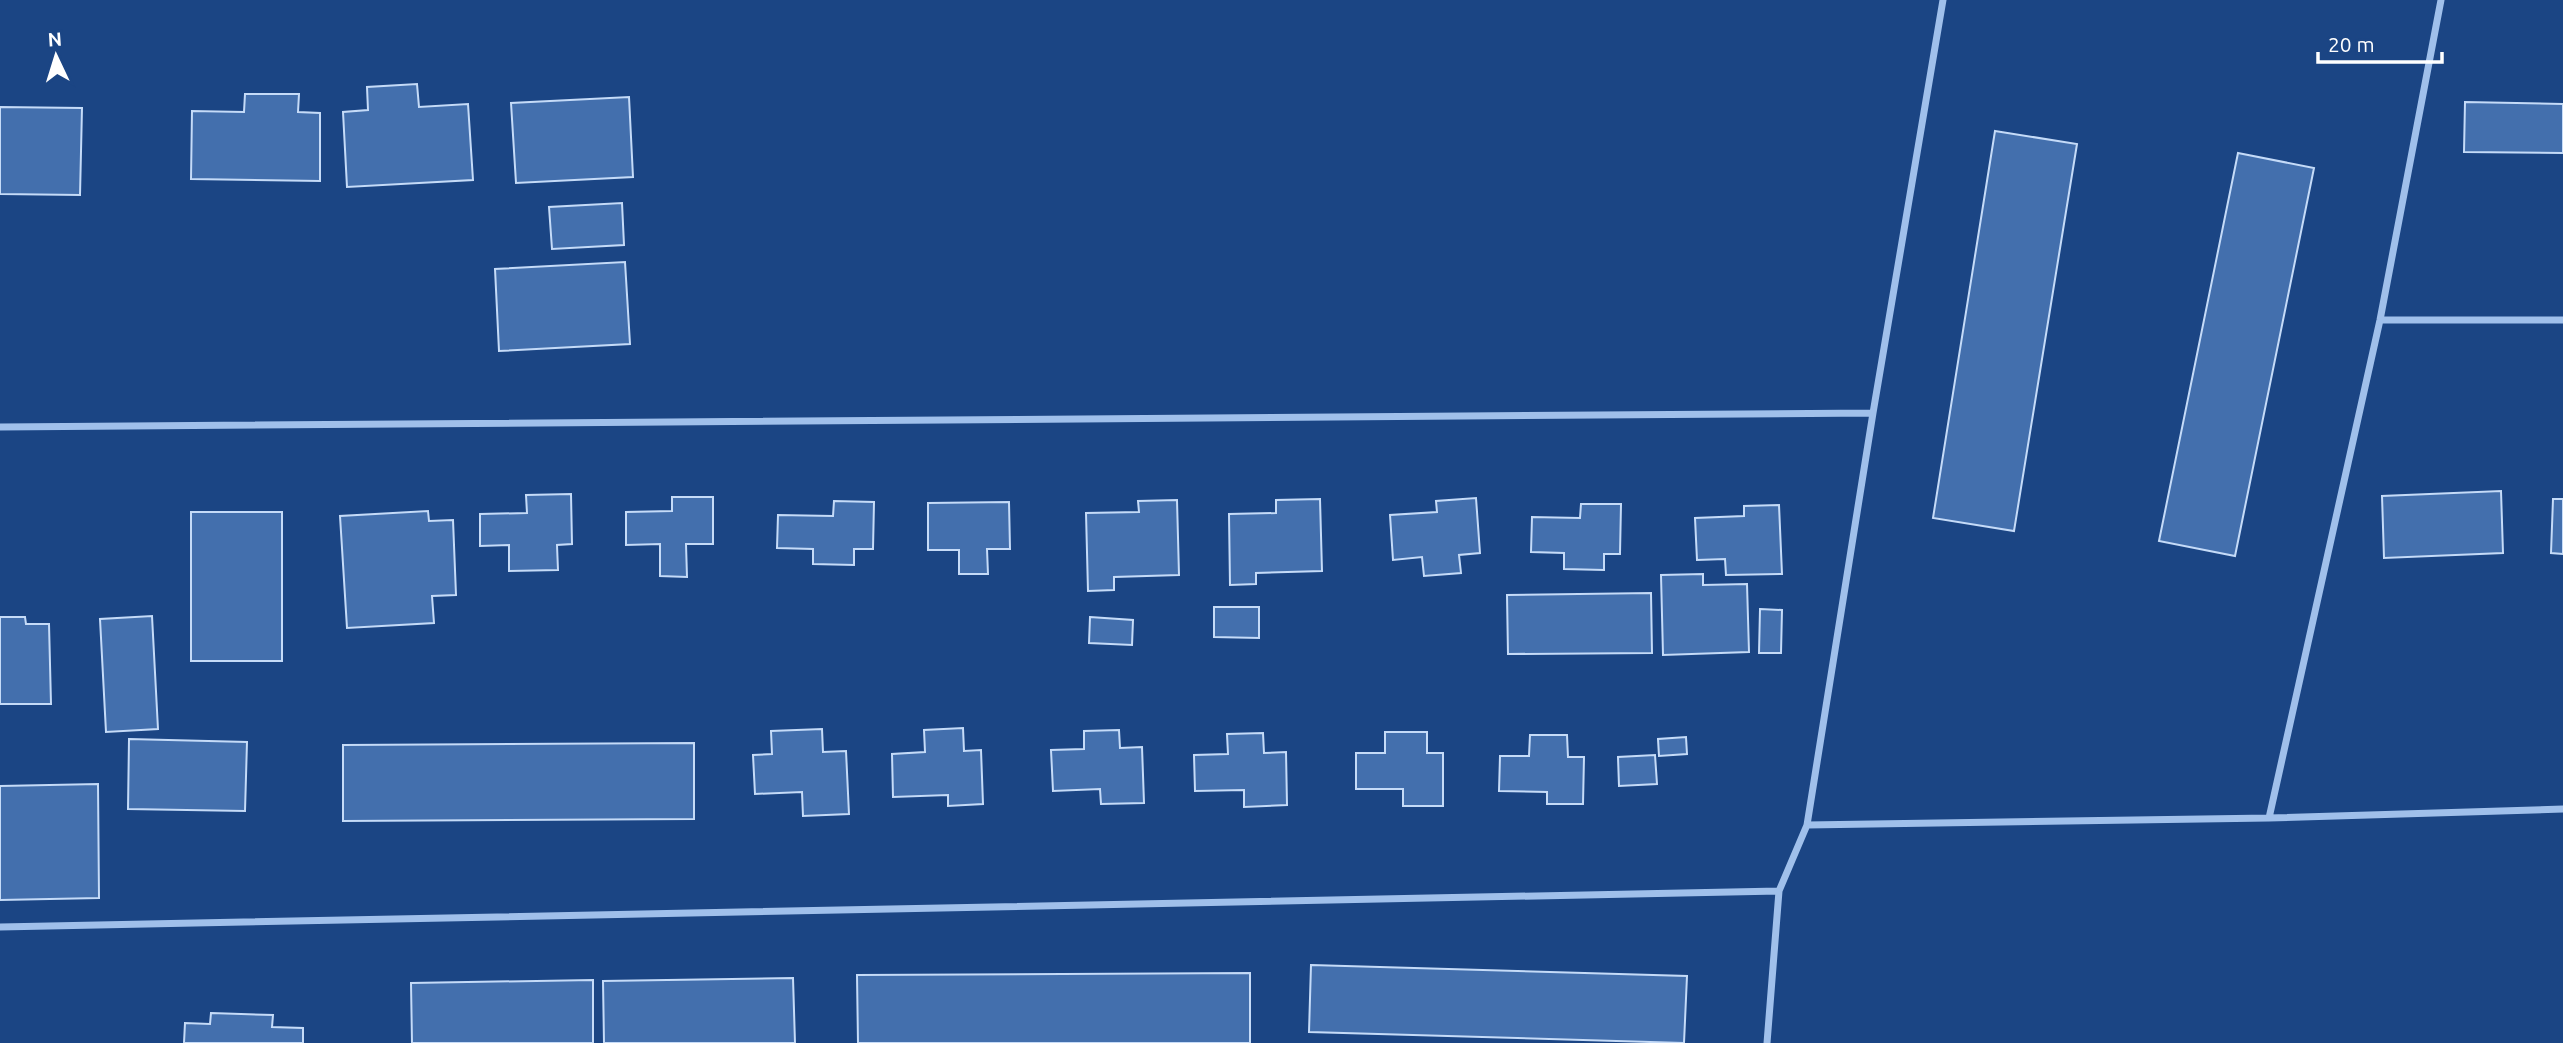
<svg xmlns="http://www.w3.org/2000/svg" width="2563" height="1043" font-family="Ubuntu,sans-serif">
	<rect width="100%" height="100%" fill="#1b4584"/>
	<!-- building -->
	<path fill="#436fad" stroke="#c5dbf8" stroke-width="2" d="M417,84L419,107L468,104L473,180L347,187L343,112L368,110L367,87Z
		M245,94H299L298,112L320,113V181L191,179L192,111L244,112Z
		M629,97L633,177L516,183L511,103Z
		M2465,102L2563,104V153L2464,152Z
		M0,107L82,108L80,195L0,194Z
		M1995,131L2077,144L2014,531L1933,518Z
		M2238,153L2314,168L2235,556L2159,541Z
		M622,203L624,245L552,249L549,207Z
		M625,262L630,344L499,351L495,269Z
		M2501,491L2503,553L2384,558L2382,496Z
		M571,494L572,544L557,545L558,570L509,571V545L480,546V514L527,513L526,495Z
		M672,497H713V544H686L687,577L660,576V544L626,545V512L672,511Z
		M1476,498L1480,553L1459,555L1461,573L1424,576L1422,557L1393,560L1390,515L1437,512L1436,501Z
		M1320,499L1322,571L1256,573V584L1230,585L1229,514L1276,513V500Z
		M2553,499H2563V554L2551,553Z
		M1177,500L1179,575L1114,577V590L1088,591L1086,513L1139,512L1138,501Z
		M834,501L874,502L873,549H854V565L813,564V549L777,548L778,515L833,516Z
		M1009,502L1010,549H987L988,574H959V550H928V503Z
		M1581,504H1621L1620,554H1604V570L1564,569V553L1531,552L1532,517L1580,518Z
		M1779,505L1782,574L1726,575L1725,559L1697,560L1695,518L1744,516V506Z
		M428,511L429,521L453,520L456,595L432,596L434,623L347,628L340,516Z
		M191,512H282V661H191Z
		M1703,574V585L1747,584L1749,652L1663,655L1661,575Z
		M1651,593L1652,653L1508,654L1507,595Z
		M1214,607H1259V638L1214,637Z
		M1760,609L1782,610L1781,653H1759Z
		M152,616L158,729L106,732L100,619Z
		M0,617H25L26,624H49L51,704H0Z
		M1090,617L1133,620L1132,645L1089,643Z
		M963,728L964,751L981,750L983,804L948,806V795L893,797L892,754L925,752L924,730Z
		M822,729L823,752L846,751L849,814L803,816L802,792L755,794L753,755L772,754L771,731Z
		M1119,730L1120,748L1142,747L1144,803L1101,804L1100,789L1053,791L1051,750L1084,749V731Z
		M1385,732H1427V753H1443V806H1403V789H1356V753H1385Z
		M1263,733L1264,753L1286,752L1287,805L1244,807V790L1195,791L1194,755L1228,754L1227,734Z
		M1530,735H1567L1568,757H1584L1583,804H1547V792L1499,791L1500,756H1529Z
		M1686,737L1687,754L1659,756L1658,739Z
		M129,739L247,742L245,811L128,809Z
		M694,743V819L343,821V745Z
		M1655,755L1657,784L1619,786L1618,757Z
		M98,784L99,898L0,900V786Z
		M1311,965L1687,976L1684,1043L1309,1032Z
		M1250,973V1043H858L857,975Z
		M793,978L795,1043H604L603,981Z
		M593,980V1043H412L411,983Z
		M211,1013L273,1015L272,1027L303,1028V1043H184L185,1023L210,1024Z"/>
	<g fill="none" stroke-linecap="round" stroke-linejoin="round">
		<!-- minor -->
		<path stroke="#a0c0eb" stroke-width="7" d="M2380,320H2563
			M0,427L1873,413
			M2269,818L2380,320L2441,0
			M1807,825L2269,818L2563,809
			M0,927L1779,891
			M1767,1043L1779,891L1807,825L1873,413L1943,0"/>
	</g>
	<!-- north arrow -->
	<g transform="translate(56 56) rotate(356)" stroke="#1b4584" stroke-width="5" paint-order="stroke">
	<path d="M0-5L12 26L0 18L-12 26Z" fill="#ffffff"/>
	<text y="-10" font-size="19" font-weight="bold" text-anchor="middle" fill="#ffffff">N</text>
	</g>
	<!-- scale -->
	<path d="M2318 52v10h124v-10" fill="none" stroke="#ffffff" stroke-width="3.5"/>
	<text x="2328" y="52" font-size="21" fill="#ffffff" stroke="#1b4584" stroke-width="5" paint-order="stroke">20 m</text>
</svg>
